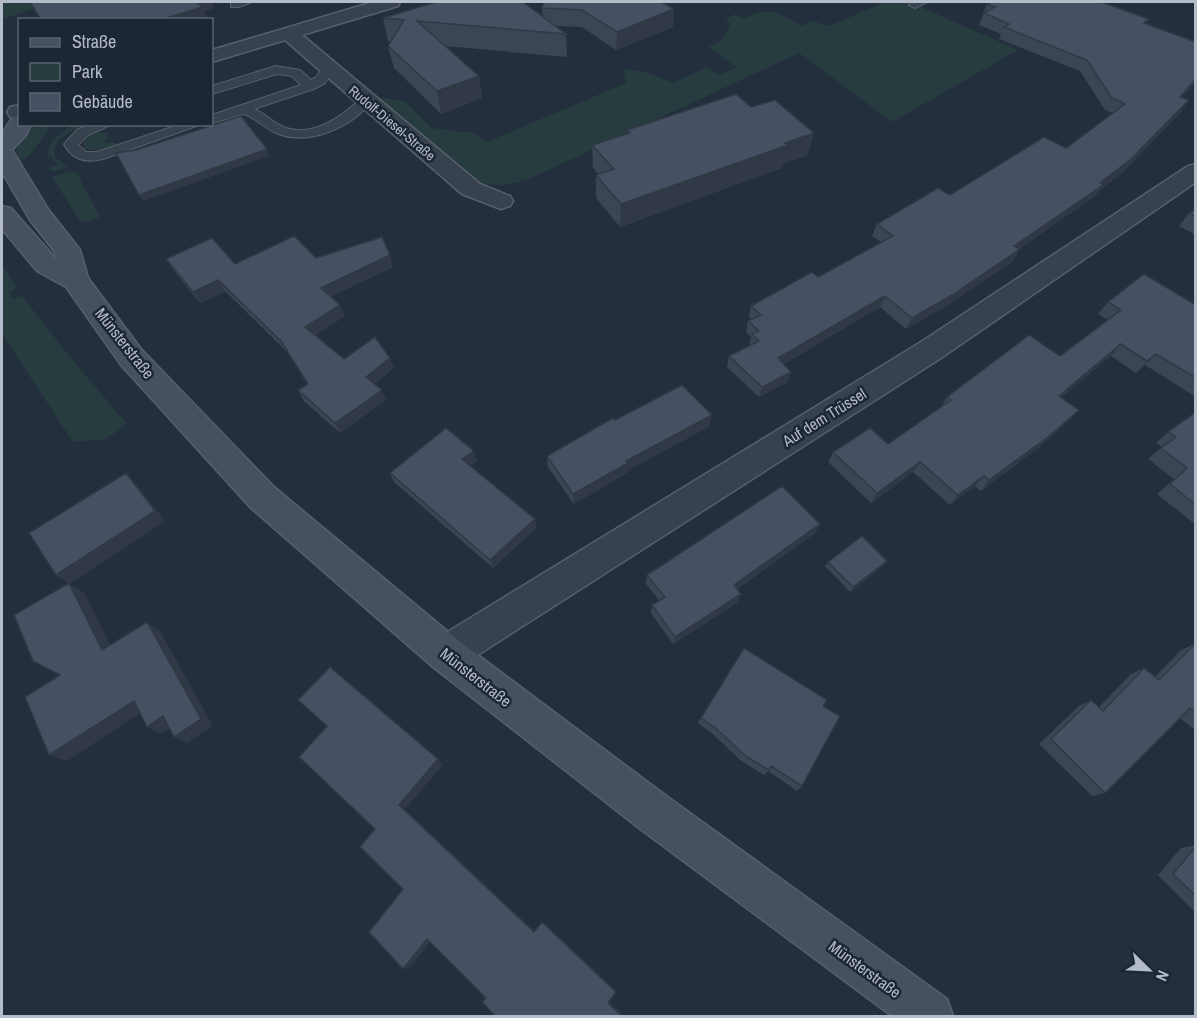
<svg xmlns="http://www.w3.org/2000/svg" width="1197" height="1018" font-family="'Archivo Narrow',sans-serif">
	<rect width="100%" height="100%" fill="#242f3e"/>
	<!-- green -->
	<path fill="#263c3f" d="M2,2H55L2,19Z
		M879,2H912V3L1018,50L892,122L799,53L527,180L504,185L483,184L457,166L373,96L404,101L431,128L474,133L487,142L626,83L623,69L646,72L673,83L707,67L719,75L736,67L708,47L722,40L730,26L726,19L736,14L743,19C772,5 775,12 802,26L812,21L829,26L878,5Z
		M37,125H53C41,137 34,155 19,162L16,151C20,141 28,130 37,125Z
		M70,125H80C70,136 51,136 55,157L68,167L53,172L49,168L58,165L51,156L47,158L51,142Z
		M96,132L110,134L104,142L121,144L100,151L84,149V140Z
		M69,172H76L100,217L81,223L52,177Z
		M2,264L17,288L9,293L13,299L22,296L66,352L127,424L106,439L73,442L2,334Z"/>
	<g fill="none" stroke-linecap="round" stroke-linejoin="round">
		<!-- service casing -->
		<g stroke="#565f6c" stroke-width="2">
			<path id="service" d="M235,2H252L239,7H231V3Z
				M913,2H927L915,8L909,5Z
				M328,65L334,69L325,83L314,89L254,109C266,114 274,124 286,128C314,137 343,116 361,98H371L372,101C352,127 309,147 276,133C264,128 256,118 244,114L212,123V115L301,85L292,76L277,74L212,94V86L276,66L300,70L311,80L316,77L324,66Z
				M92,124H113L88,135L78,145L86,152H97L181,124H202L103,159C87,163 72,160 64,144L78,129Z"/>
		</g>
		<!-- minor casing -->
		<g stroke="#565f6c" stroke-width="3">
			<path id="minor" d="M373,2H400L398,6L302,35L480,184L510,196L513,201L510,206L501,209L462,194L285,40L212,62V50Z
				M20,105V119L10,117L7,112L10,107Z
				M1196,164V182L941,358L459,667L446,672L433,667L427,654L433,641L921,342L1188,166Z"/>
		</g>
		<!-- secondary casing -->
		<g stroke="#565f6c" stroke-width="3">
			<path id="secondary" d="M20,116V124H31L26,135L12,150L48,209L80,250L88,278L141,349L274,487L459,641L669,798L947,999L953,1016H892L639,828L433,667L250,507L121,365L66,287L37,271L2,229V206L11,208L56,259L55,252L30,220L2,172V134L12,118Z"/>
		</g>
		<!-- service -->
		<use href="#service" fill="#38414e" fill-rule="evenodd"/>
		<!-- minor -->
		<use href="#minor" fill="#38414e" fill-rule="evenodd"/>
		<!-- secondary -->
		<use href="#secondary" fill="#465061" fill-rule="evenodd"/>
	</g>
	<!-- wall -->
	<path fill="#3b4654" d="M663,2L673,27L616,50L582,27L556,26L566,34L567,57L445,46L479,76L482,98L441,114L394,68L388,46L391,41H388L383,18L543,16L542,8Z
		M987,4L1146,24L1196,42V82L1182,97L1181,112L1124,171L1100,190L1095,196L1019,249L1013,261L948,305L906,329L880,307L784,364L788,382L759,397L727,367L729,356L750,346L749,345L751,337L746,332L748,321L751,319L749,317L751,306L818,277L881,242L872,236L877,224L1066,148L1113,113L1105,110L1080,71L999,39L1001,34L979,25Z
		M627,130L808,155L783,164L782,168L620,227L596,198V175H599L593,168L592,145L627,134Z
		M1196,209V235L1179,226L1189,213Z
		M316,258L393,267L331,296L340,305L345,316L315,335L344,359L394,368L374,384L386,400L340,433L304,401L298,390L307,384L287,352L225,291L200,303L173,270L166,259L235,264Z
		M1108,302L1196,305V397L1145,365L1136,373L1111,356L1061,397L1069,421L1038,448L981,491L975,486L950,505L913,472L871,503L828,462L833,452L888,444L941,407L947,397L1060,356L1108,320L1098,314Z
		M1196,412V525L1157,494L1174,479L1148,459L1162,447L1156,443L1168,432Z
		M615,420L710,426L628,470L627,473L574,504L548,467L547,456Z
		M477,461L470,466L535,519L536,528L493,568L394,482L390,473Z
		M820,524L815,533L737,589L741,594L738,602L673,644L651,613L652,605L659,600L646,584L647,575Z
		M887,561L884,565L850,592L825,566L828,562Z
		M1196,643V731L1180,718L1105,793L1092,796L1039,744L1079,706L1091,700L1099,707L1131,674L1144,668L1155,677L1181,650Z
		M823,706L802,786L797,791L768,771L764,775L740,760L713,734L698,723L701,718Z
		M1196,845V913L1158,875L1181,848Z"/>
	<!-- shaded-wall -->
	<path fill="#303945" d="M193,2H218L212,3L214,8L204,11L207,20H160Z
		M674,9L673,27L616,50L617,32Z
		M479,76L482,98L441,114L437,91Z
		M1196,79V82L1172,108L1180,97Z
		M1189,100L1181,112L1124,171L1100,190L1095,196L1008,257L1014,246L1100,183Z
		M814,133L808,155L783,164L782,168L620,227L621,204Z
		M267,149L269,156L143,201L139,195Z
		M1020,249L1013,261L948,305L906,329L912,318Z
		M390,255L393,267L326,299L321,288Z
		M218,280L225,291L200,303L193,292Z
		M885,296L880,307L775,369L778,358Z
		M340,305L345,316L310,338L305,327Z
		M1121,344L1111,356L1050,407L1059,396Z
		M1156,354L1145,365L1136,373L1147,361Z
		M390,358L394,368L370,387L366,377Z
		M791,372L788,382L759,397L762,387Z
		M382,390L386,400L340,433L335,423Z
		M1079,410L1069,421L1038,448L981,491L989,480Z
		M712,415L710,426L628,470L627,473L574,504L573,494L626,461Z
		M474,451L477,461L465,470L462,459Z
		M920,462L913,472L871,503L877,493Z
		M126,473L136,484L165,521L70,584L84,593L117,659L102,650L69,584L56,575Z
		M984,476L975,486L950,505L958,495Z
		M535,519L536,528L493,568L490,560Z
		M820,524L815,533L731,594L734,585Z
		M887,561L884,565L850,592L853,587Z
		M741,594L738,602L673,644L675,637Z
		M147,622L160,631L213,726L187,743L174,737Z
		M134,701L148,708L67,761L49,755Z
		M163,716L177,723L161,734L147,727Z
		M438,759L443,765L405,809L537,933L534,932L399,805Z
		M542,922L544,923L616,990V992Z
		M427,939H433L410,967L403,969Z
		M608,1000L625,1017H623L608,1003Z"/>
	<!-- building -->
	<path fill="#455162" stroke="#303945" stroke-width="1.5" d="M30,2H197L202,7L160,20H41Z
		M436,2H523L566,34L417,21L479,76L437,91L388,46L404,20L383,18Z
		M544,2H661L674,9L617,32L582,10L542,8Z
		M991,2H1101L1149,19L1144,23L1196,42V79L1180,97L1189,100L1131,159L1100,183L1103,185L1014,246L1020,249L954,294L912,318L885,296L778,358L791,372L762,387L729,356L759,341L752,334L759,331L748,321L761,315L751,306L812,272L818,277L893,236L877,224L938,188L950,195L1044,137L1066,148L1125,104L1112,98L1087,60L1004,27L1009,24L984,13L995,7L987,4Z
		M736,94L751,107L775,100L814,133L785,143L788,145L621,204L596,175L614,169L592,145L630,133L627,130Z
		M241,116L267,149L139,195L116,153L136,150Z
		M1196,209V217L1189,213Z
		M294,236L316,258L382,237L390,255L321,288L340,305L305,327L344,359L375,337L390,358L366,377L382,390L335,423L298,390L308,384L281,341L218,280L193,292L166,259L212,238L235,264Z
		M1144,274L1196,305V378L1156,354L1147,361L1121,344L1059,396L1079,410L1048,437L989,480L984,476L958,495L920,462L877,493L833,452L870,428L888,444L951,400L947,397L1029,335L1060,356L1121,310L1108,302Z
		M682,385L712,415L626,461L628,463L573,494L547,456L613,418L615,420Z
		M1196,412V505L1170,484L1187,468L1161,448L1176,437L1168,432Z
		M446,428L474,451L462,459L535,519L490,560L390,473Z
		M126,473L155,511L56,575L29,533Z
		M782,486L820,524L734,585L741,594L675,637L652,605L665,597L647,575Z
		M862,536L887,561L853,587L828,562Z
		M69,583L102,650L147,622L201,719L174,737L163,716L147,727L134,701L49,755L25,697L60,675L33,661L14,615Z
		M1196,643V712L1190,708L1105,793L1051,739L1091,700L1103,711L1144,668L1159,680Z
		M744,648L827,700L823,706L840,716L802,786L771,766L769,770L744,755L717,729L701,718Z
		M330,667L438,759L399,805L534,932L542,922L616,992L608,1003L623,1017H496L482,1002L486,998L427,939L403,969L369,932L403,889L360,847L375,829L299,757L327,726L298,700Z
		M1196,846V896L1173,874Z"/>
	<g text-anchor="middle" stroke-width="5" stroke-linejoin="round" paint-order="stroke">
		<!-- far-street labels -->
		<g font-size="14" fill="#b4bcc9" stroke="#1d2633">
			<text transform="translate(392 123) rotate(40)" y="5">Rudolf-Diesel-Straße</text>
		</g>
		<!-- street labels -->
		<g font-size="16" fill="#b4bcc9" stroke="#1d2633">
			<text transform="translate(125 343) rotate(52)" y="6">Münsterstraße</text>
			<text transform="translate(824 417) rotate(-32)" y="6">Auf dem Trüssel</text>
			<text transform="translate(476 677) rotate(38)" y="6">Münsterstraße</text>
			<text transform="translate(865 969) rotate(36)" y="6">Münsterstraße</text>
		</g>
	</g>
	<!-- border -->
	<rect width="1197" height="1018" fill="none" stroke="#b4bcc9" stroke-width="6"/>
	<!-- legend -->
	<rect x="18" y="18" width="195" height="108" fill="#1d2633" stroke="#59626f" stroke-width="1.5"/>
	<rect x="30" y="38" width="30" height="9" fill="#465061" stroke="#59626f" stroke-width="1.5"/>
	<text x="72" y="48" font-size="18" fill="#b4bcc9">Straße</text>
	<rect x="30" y="63" width="30" height="18" fill="#263c3f" stroke="#59626f" stroke-width="1.5"/>
	<text x="72" y="78" font-size="18" fill="#b4bcc9">Park</text>
	<rect x="30" y="93" width="30" height="18" fill="#455162" stroke="#59626f" stroke-width="1.5"/>
	<text x="72" y="108" font-size="18" fill="#b4bcc9">Gebäude</text>
	<!-- north arrow -->
	<g transform="translate(1149 970) rotate(114)" stroke="#1d2633" stroke-width="4.5" paint-order="stroke">
	<path d="M0-4.5L10 22L0 15L-10 22Z" fill="#b4bcc9"/>
	<text y="-9" font-size="16" font-weight="bold" text-anchor="middle" fill="#b4bcc9">N</text>
	</g>
</svg>
